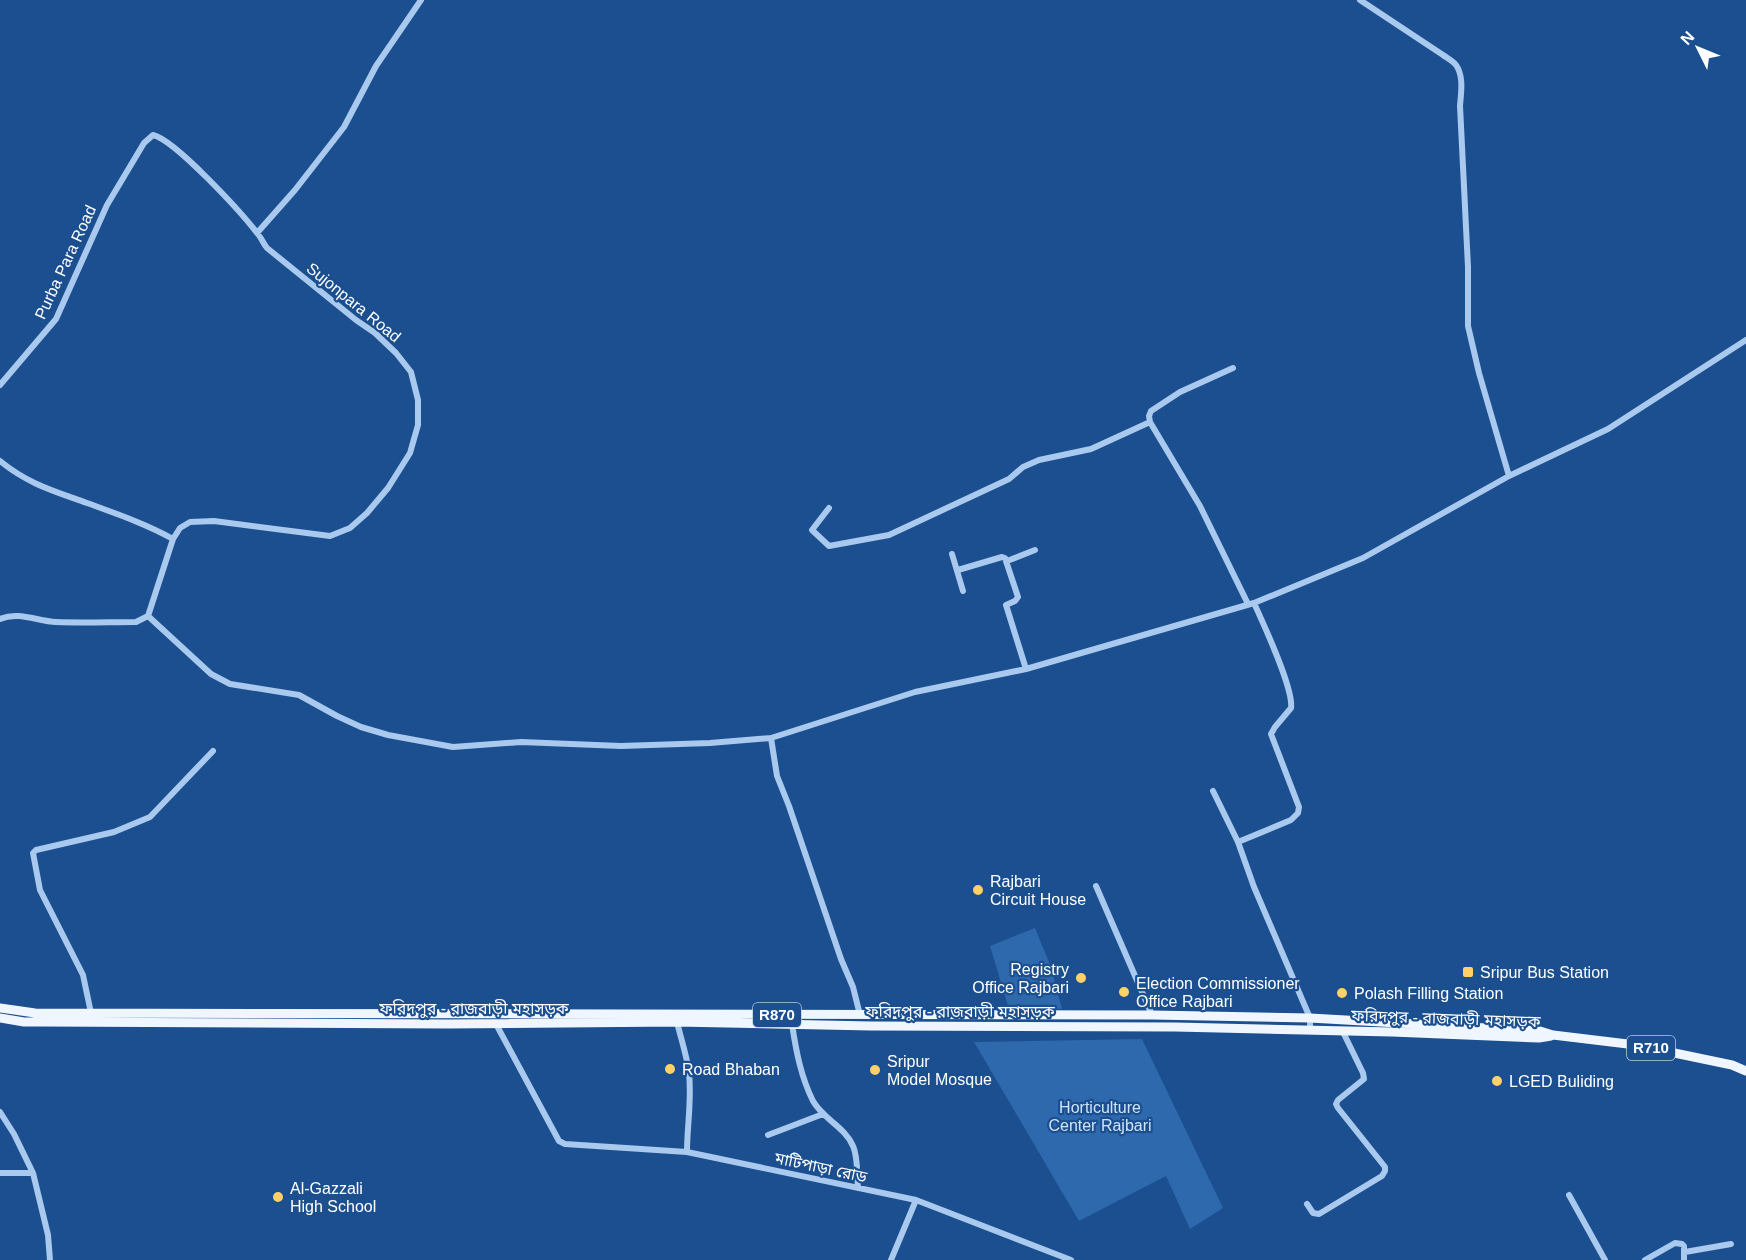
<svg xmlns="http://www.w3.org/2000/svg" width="1746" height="1260" font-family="Helvetica,'Noto Sans Bengali',sans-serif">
	<rect width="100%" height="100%" fill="#1b4f8f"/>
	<!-- green -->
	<path fill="#2e69ad" d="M1035,928L1051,967L1062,1009L1008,1006L990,946Z
		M1142,1039L1223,1208L1190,1229L1166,1176L1079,1221L974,1042Z"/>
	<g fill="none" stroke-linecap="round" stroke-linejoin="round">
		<!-- street -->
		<path stroke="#a9c9ee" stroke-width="6" d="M1360,0L1443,55C1447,58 1453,61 1456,65C1464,76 1461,93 1460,106L1468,267V326L1479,373L1509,476
			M257,233L295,190L344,127L376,66L421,0
			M1233,368L1180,392L1151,411L1149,416L1150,422L1200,506L1248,604
			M0,385L56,319L107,205L144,143L153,135C175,140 241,212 257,233C261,237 263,243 267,248L356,320L375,333L396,353L411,372L418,400V425L410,453L388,488L367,513L350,528L330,536L214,521L190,522L180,528L173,539L148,616L136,622C109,622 82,623 56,622C37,621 18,611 0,619
			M0,461C28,484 54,491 87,503C117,514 146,524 173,539
			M829,508L812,530L829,546L889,535L1009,479L1023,467L1039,460L1091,449L1150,422
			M952,554L963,591
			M1007,561L1035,550
			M958,570L1002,557L1005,558L1018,597L1015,601L1006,605L1026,669
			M1254,603C1263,623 1294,689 1291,708L1275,727L1271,734L1299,807L1298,813L1291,820L1238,842L1254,887L1310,1018V1029
			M148,616L211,674L230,684L299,695L337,716L361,727L388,735L453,747L521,742L621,746L710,743L771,738L915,692L1026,669L1254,603L1363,558L1509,476L1608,429L1746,340
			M771,738L777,776L789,806L841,959L853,987L860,1015
			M1213,791L1238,842
			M1096,886L1152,1015
			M91,1013L83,975L40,890L33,853L36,850L114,832L150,817L213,751
			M677,1022C681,1039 687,1056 689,1073C692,1100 687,1126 687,1152L916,1200L1071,1260
			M496,1024L559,1141L565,1144L687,1152
			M792,1024C796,1051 801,1077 813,1101C823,1119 845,1127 853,1146C858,1157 857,1176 858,1188
			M0,1112L14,1134L33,1173H0
			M768,1135L823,1114
			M33,1173L48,1235L50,1260
			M1569,1195L1605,1260
			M1307,1204L1313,1213L1319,1214L1382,1176L1385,1171V1167L1338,1108L1336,1104L1338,1100L1364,1079L1363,1073L1342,1030
			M1685,1252L1731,1244
			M891,1260L916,1200
			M1645,1260L1675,1243L1682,1244L1684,1246V1260"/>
		<!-- primary -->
		<path stroke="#f0f6ff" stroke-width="9" d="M0,1008L35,1013L1152,1015L1310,1018L1540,1031L1553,1035L1636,1045L1732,1065L1746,1071
			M0,1018L24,1022H41L448,1024L677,1022L871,1026L1175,1027L1392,1032L1539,1038L1551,1036"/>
	</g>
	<!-- markers -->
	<g fill="#ffd166" stroke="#1b4f8f" stroke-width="2">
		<circle cx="978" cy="890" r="6"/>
		<rect x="1462" y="966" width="12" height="12" rx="3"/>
		<circle cx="1081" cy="978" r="6"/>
		<circle cx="1124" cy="992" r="6"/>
		<circle cx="1342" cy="993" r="6"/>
		<circle cx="670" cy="1069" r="6"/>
		<circle cx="875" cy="1070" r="6"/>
		<circle cx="1497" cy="1081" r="6"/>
		<circle cx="278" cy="1197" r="6"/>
	</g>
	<g text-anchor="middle" stroke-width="4.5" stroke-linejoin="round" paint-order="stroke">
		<!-- shield labels -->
		<g fill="#1b4f8f" stroke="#bbcadd" stroke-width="1.5">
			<rect x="753" y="1003" width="48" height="24" rx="4.5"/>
			<rect x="1627" y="1036" width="48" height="24" rx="4.5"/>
		</g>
		<g font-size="15" font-weight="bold" fill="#fff">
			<text x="777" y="1020">R870</text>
			<text x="1651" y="1053">R710</text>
		</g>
		<!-- street labels -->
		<g font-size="16" fill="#fff" stroke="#1b4f8f">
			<text transform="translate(65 262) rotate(-65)" y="6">Purba Para Road</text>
			<text transform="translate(354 302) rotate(39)" y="6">Sujonpara Road</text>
			<text x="474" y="1014">ফরিদপুর - রাজবাড়ী মহাসড়ক</text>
			<text x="960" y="1017">ফরিদপুর - রাজবাড়ী মহাসড়ক</text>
			<text transform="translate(1446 1018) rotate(2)" y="6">ফরিদপুর - রাজবাড়ী মহাসড়ক</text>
			<text transform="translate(821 1167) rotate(12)" y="6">মাটিপাড়া রোড</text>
		</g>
		<!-- poi labels -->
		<g font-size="16" fill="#fff" stroke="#1b4f8f" text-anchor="start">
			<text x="990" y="887">Rajbari<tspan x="990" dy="18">Circuit House</tspan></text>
			<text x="1069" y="975" text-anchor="end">Registry<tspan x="1069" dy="18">Office Rajbari</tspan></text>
			<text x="1480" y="978">Sripur Bus Station</text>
			<text x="1136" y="989">Election Commissioner<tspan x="1136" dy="18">Office Rajbari</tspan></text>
			<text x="1354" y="999">Polash Filling Station</text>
			<text x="887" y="1067">Sripur<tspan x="887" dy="18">Model Mosque</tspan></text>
			<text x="682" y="1075">Road Bhaban</text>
			<text x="1509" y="1087">LGED Buliding</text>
			<text x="290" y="1194">Al-Gazzali<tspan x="290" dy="18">High School</tspan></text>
		</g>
		<!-- park labels -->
		<g font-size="16" fill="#cfe3fa" stroke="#1b4f8f">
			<text x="1100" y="1113">Horticulture<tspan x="1100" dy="18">Center Rajbari</tspan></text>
		</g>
	</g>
	<!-- north arrow -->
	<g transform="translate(1698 48) rotate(313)" stroke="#1b4f8f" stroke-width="4.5" paint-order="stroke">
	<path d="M0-4.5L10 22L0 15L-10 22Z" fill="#ffffff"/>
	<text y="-9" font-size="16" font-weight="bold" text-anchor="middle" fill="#ffffff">N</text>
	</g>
</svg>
